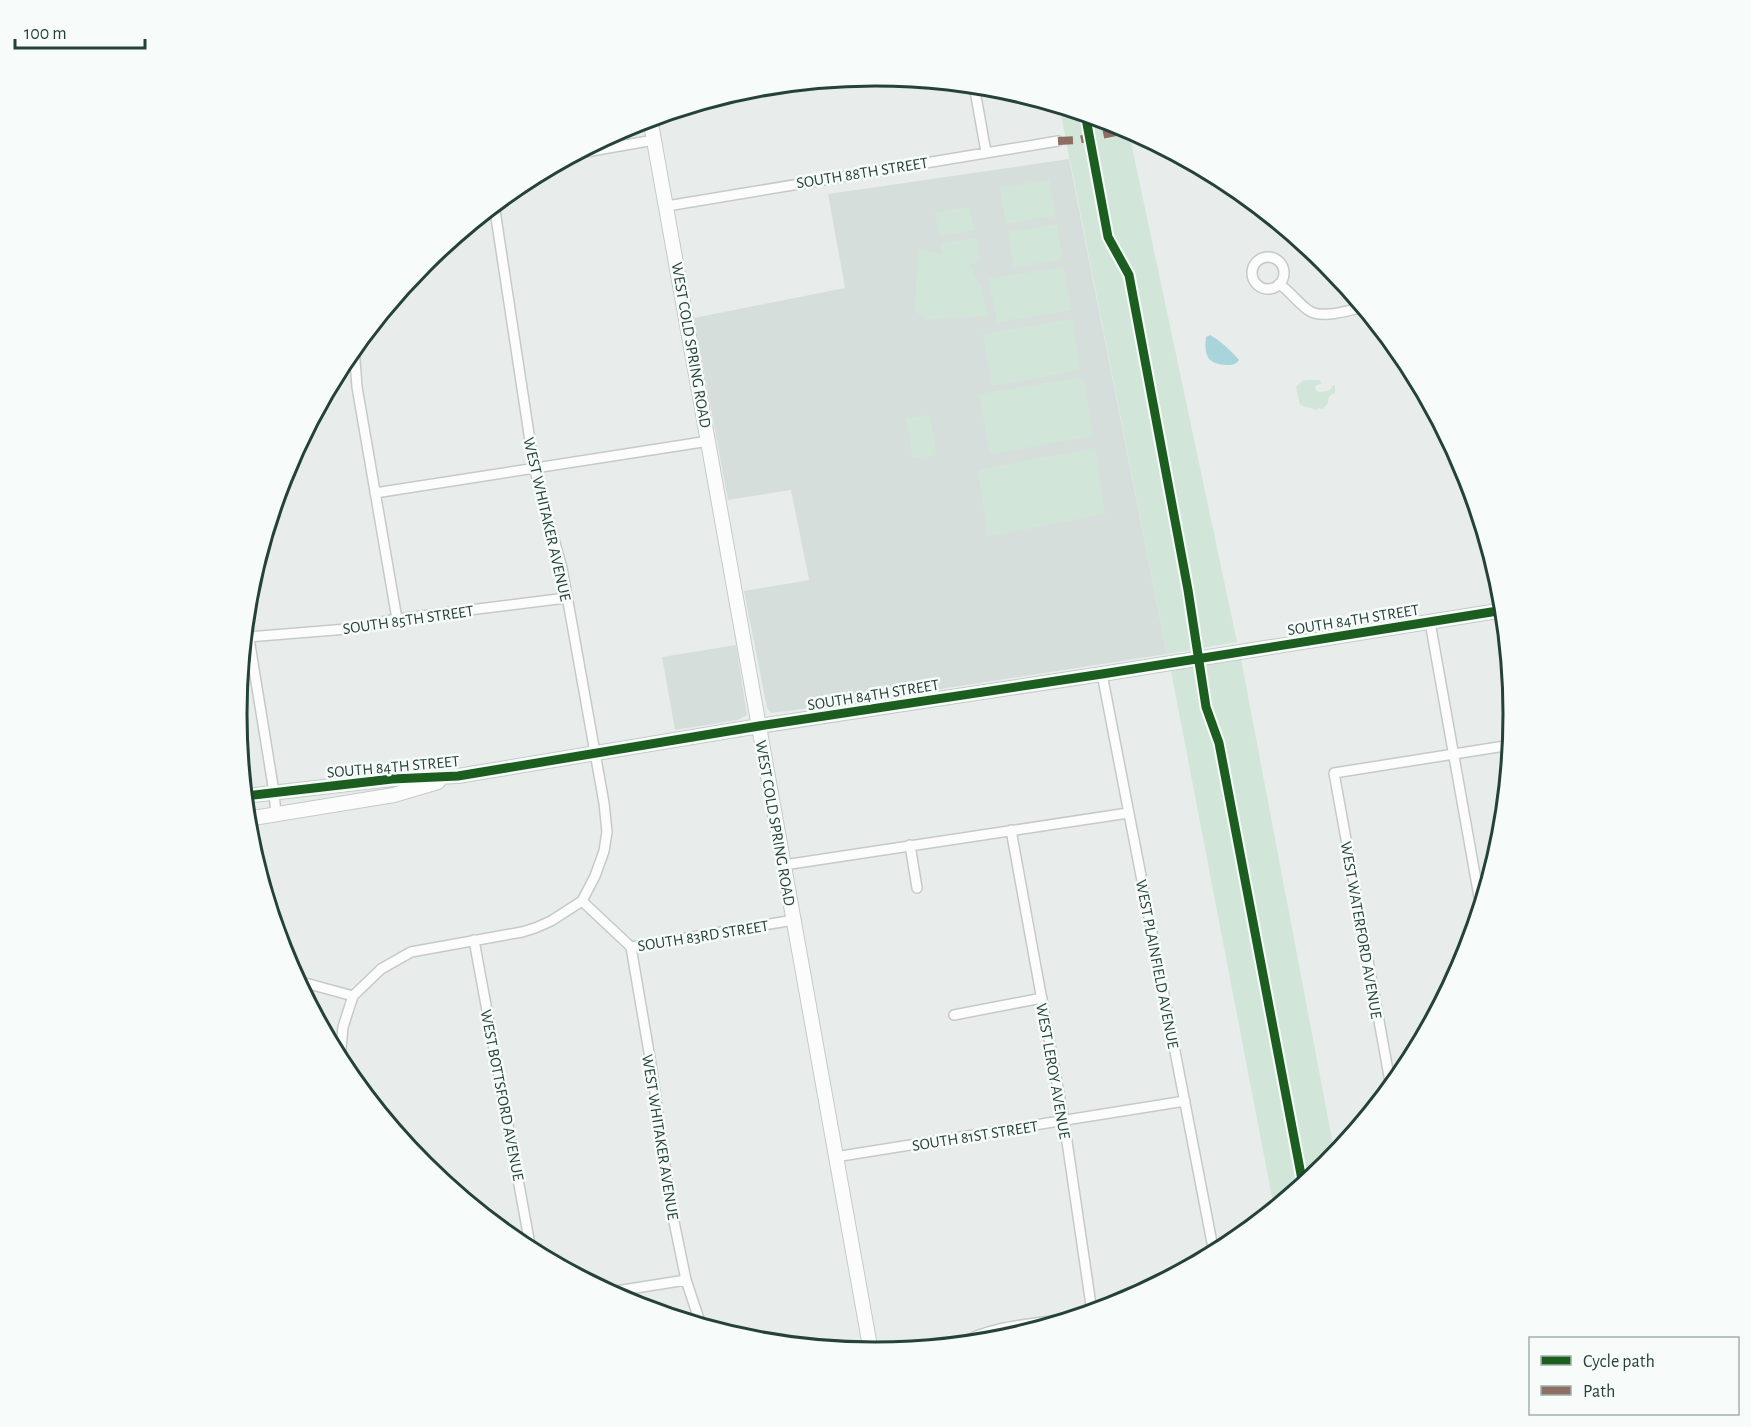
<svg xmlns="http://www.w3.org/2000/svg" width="1751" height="1427" font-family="'Alegreya Sans',sans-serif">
	<rect width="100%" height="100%" fill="#e8edeb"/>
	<!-- built -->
	<path fill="#d6dedb" d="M1069,159L1167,654L851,703L771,713L767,708L744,591L809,580L791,490L728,500L694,318L845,288L828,194Z
		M736,645L747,715L738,720L675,730L662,657Z"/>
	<!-- green -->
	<path fill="#d1e6d8" d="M1059,105L1120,124L1128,128L1237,642L1167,654Z
		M1049,180L1055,216L1006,224L1000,188Z
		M970,207L974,230L940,236L935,213Z
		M1057,224L1062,259L1014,267L1008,232Z
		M976,238L980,262L970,264L980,285L988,316L925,319L915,310L918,249L942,254L941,243Z
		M1063,267L1071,310L997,322L989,279Z
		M1072,319L1080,370L992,386L983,334Z
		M1083,377L1093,436L990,454L979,394Z
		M1307,380H1319L1322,383L1315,386L1316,391L1320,392L1330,390L1333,385H1335V393L1329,396L1328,403L1323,409L1319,408L1317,410L1300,405L1296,387L1302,381Z
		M930,415L936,455L913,458L906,418Z
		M1095,448L1105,514L988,536L978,470Z
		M1241,659L1335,1155L1327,1165L1274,1208L1171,671Z"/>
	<!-- water -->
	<path fill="#a9d4db" d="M1210,335C1220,340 1231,351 1239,360C1235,365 1232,365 1226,365C1207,364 1204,355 1206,337Z"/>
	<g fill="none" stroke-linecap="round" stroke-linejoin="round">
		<!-- street casing -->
		<g stroke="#c5cac8" stroke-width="12">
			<path id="street" d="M974,85L986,152
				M711,99L837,79
				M574,154L654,140
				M667,206L1058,141
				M1252 273a16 16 0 1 1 32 0a16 16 0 1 1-32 0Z
				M1279,284C1290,291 1297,302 1308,310C1321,320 1349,310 1364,307
				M354,347L357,387L397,619
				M375,493L709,441
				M246,620L274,792L276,815
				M1430,622L1481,908
				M249,637L347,629L397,619L566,598
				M1102,674L1214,1253
				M1011,830L1064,1121L1092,1312
				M910,845L917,888
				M784,865L1128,813
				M582,901L631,947L794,920
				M474,940L531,1250
				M631,947L651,1064L671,1207L686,1280L701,1325
				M298,981L353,996
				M954,1015L1042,998
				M340,1059L343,1027L353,996L381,969L411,952L522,932L535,928L551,921L582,901L595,876L604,851L607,832L604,803L562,568L534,467L494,204
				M1391,1087L1334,773L1511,745
				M835,1157L1185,1101
				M610,1292L686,1280
				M961,1344C989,1325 1038,1324 1071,1318"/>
		</g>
		<!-- secondary casing -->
		<g stroke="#c3cbc8" stroke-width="16">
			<path id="secondary" d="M650,118L871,1352
				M245,796L392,779L458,776L759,726L1102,674L1504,610
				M247,819L394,795L438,782"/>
		</g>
		<!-- street -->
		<use href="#street" stroke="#fcfcfc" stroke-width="9"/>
		<!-- secondary -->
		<use href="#secondary" stroke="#fcfcfc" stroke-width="14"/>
		<!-- quiet -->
		<path stroke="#8d6e63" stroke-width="8" stroke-dasharray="15 8" stroke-linecap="butt" d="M1058,141L1078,140L1130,129"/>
		<!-- cycleway casing -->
		<g stroke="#f7fbf9" stroke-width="13">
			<path id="cycleway" d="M1085,113L1108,237L1129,275L1188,590L1206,707L1219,743L1303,1185
				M245,796L392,779L458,776L759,726L1102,674L1504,610"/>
		</g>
		<!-- cycleway -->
		<use href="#cycleway" stroke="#1b5e20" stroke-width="9"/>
	</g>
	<g text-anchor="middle" stroke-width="5" stroke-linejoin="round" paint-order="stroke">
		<!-- street labels -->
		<g font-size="16" fill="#24423a" stroke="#f7fbf9">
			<text transform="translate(862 172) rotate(-9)" y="6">SOUTH 88TH STREET</text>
			<text transform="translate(692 345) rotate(80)" y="6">WEST COLD SPRING ROAD</text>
			<text transform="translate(548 519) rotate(77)" y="6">WEST WHITAKER AVENUE</text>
			<text transform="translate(408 619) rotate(-8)" y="6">SOUTH 85TH STREET</text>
			<text transform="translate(1353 619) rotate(-9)" y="6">SOUTH 84TH STREET</text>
			<text transform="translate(873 694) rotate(-9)" y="6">SOUTH 84TH STREET</text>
			<text transform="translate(393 766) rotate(-5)" y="6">SOUTH 84TH STREET</text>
			<text transform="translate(776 823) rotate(80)" y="6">WEST COLD SPRING ROAD</text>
			<text transform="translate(1362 930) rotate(80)" y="6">WEST WATERFORD AVENUE</text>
			<text transform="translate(703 935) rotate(-9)" y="6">SOUTH 83RD STREET</text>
			<text transform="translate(1158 964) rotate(79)" y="6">WEST PLAINFIELD AVENUE</text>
			<text transform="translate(1054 1071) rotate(80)" y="6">WEST LEROY AVENUE</text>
			<text transform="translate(503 1095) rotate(79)" y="6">WEST BOTTSFORD AVENUE</text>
			<text transform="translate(975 1135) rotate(-9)" y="6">SOUTH 81ST STREET</text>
			<text transform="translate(661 1137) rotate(81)" y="6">WEST WHITAKER AVENUE</text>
		</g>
	</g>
	<!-- crop -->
	<path d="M0 0H1751V1427H0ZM247 714a628 628 0 1 1 1256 0a628 628 0 1 1-1256 0Z" fill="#f7fbf9" fill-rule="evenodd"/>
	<path fill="none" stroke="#24423a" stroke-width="3" d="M247 714a628 628 0 1 1 1256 0a628 628 0 1 1-1256 0Z"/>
	<!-- legend -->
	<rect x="1529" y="1337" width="210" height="78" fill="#f7fbf9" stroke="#a3b1ad" stroke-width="1.5"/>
	<rect x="1541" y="1356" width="30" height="9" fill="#1b5e20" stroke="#a3b1ad" stroke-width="1.5"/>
	<text x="1583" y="1367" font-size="18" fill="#24423a">Cycle path</text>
	<rect x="1541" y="1386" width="30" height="9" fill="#8d6e63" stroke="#a3b1ad" stroke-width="1.5"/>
	<text x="1583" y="1397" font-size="18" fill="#24423a">Path</text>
	<!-- scale -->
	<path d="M15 39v9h130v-9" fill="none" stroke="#24423a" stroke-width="3"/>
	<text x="24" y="39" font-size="18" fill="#24423a" stroke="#f7fbf9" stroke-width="4.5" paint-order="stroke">100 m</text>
</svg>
